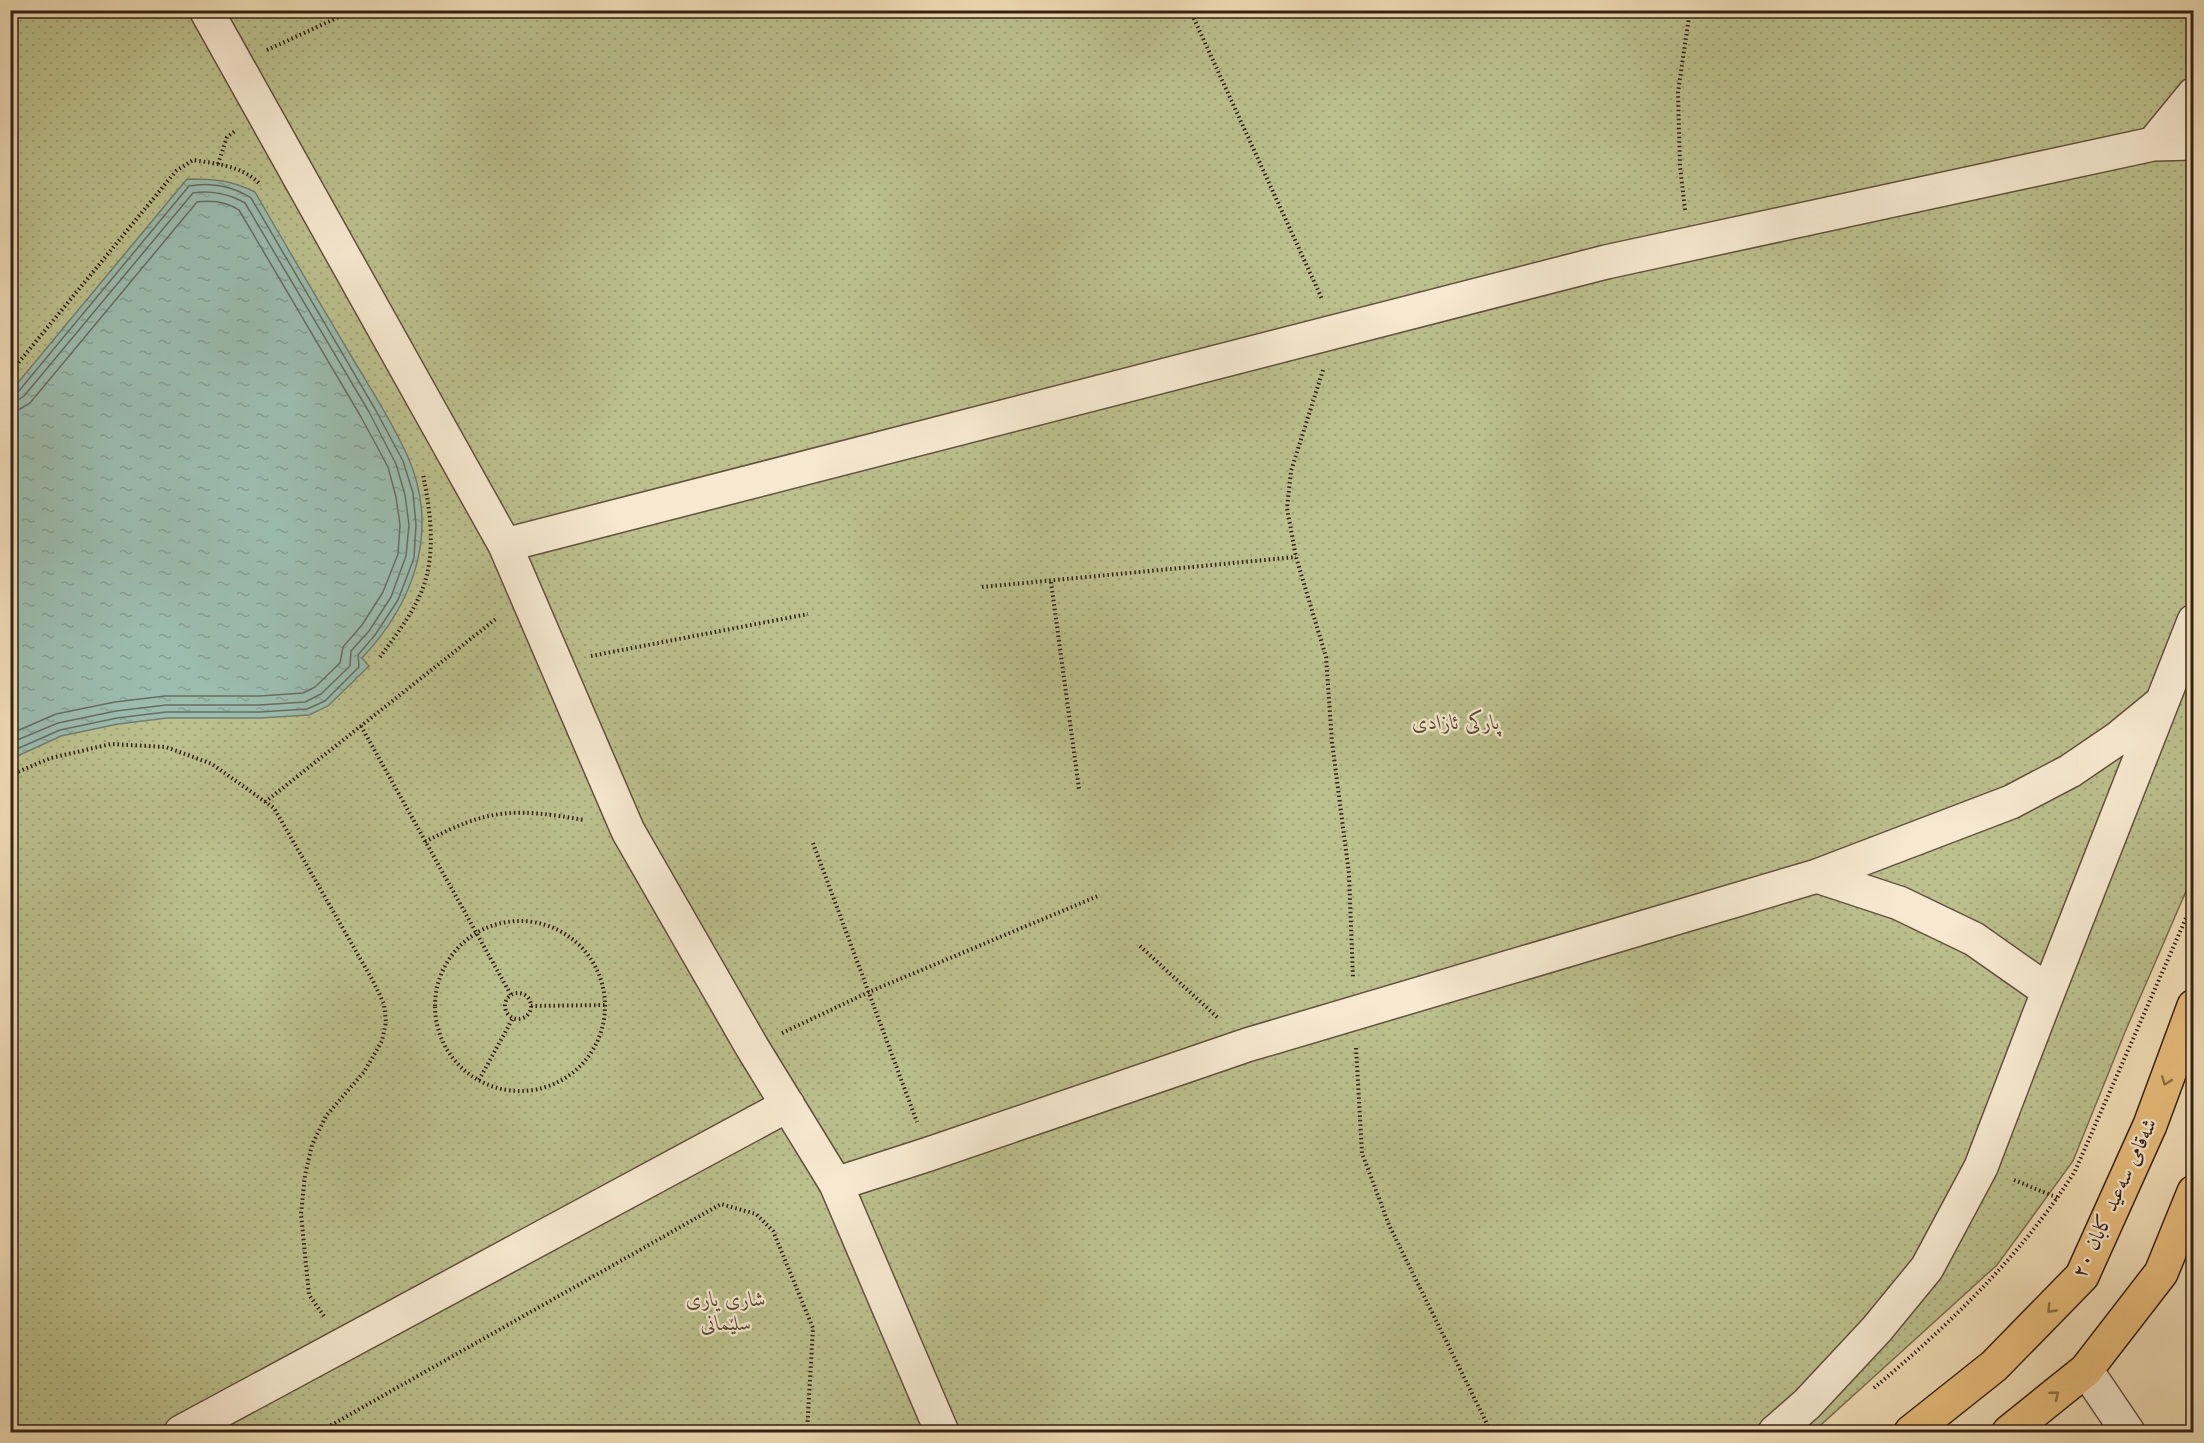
<svg xmlns="http://www.w3.org/2000/svg" width="2204" height="1443" font-family="'Old Standard TT',Amiri,serif">
	<defs>
		<pattern id="park-dots" width="8" height="8" patternUnits="userSpaceOnUse" patternTransform="scale(1.5)"><rect width="8" height="8" fill="#bbc08d"/><path d="M2 2h.1M6 6h.1" fill="none" stroke="#a1a579" stroke-width="1.8" stroke-linecap="round"/></pattern>
		<pattern id="water-ripples" width="26" height="14" patternUnits="userSpaceOnUse" patternTransform="scale(1.5)"><rect width="26" height="14" fill="#9bbcae"/><path d="M2 4q2-2 4 0t4 0M15 11q2-2 4 0t4 0" fill="none" stroke="#86a195"/></pattern>
	</defs>
	<rect width="100%" height="100%" fill="#f1ddb6"/>
	<filter id="stains"><feTurbulence type="fractalNoise" baseFrequency=".00333" numOctaves="4"/><feColorMatrix values="0 0 0 0 .2 0 0 0 0 .09 0 0 0 0 .02 0 0 0 .5 -.17"/></filter>
	<radialGradient id="worn" r=".72"><stop offset=".6" stop-color="#630" stop-opacity="0"/><stop offset="1" stop-color="#630" stop-opacity=".3"/></radialGradient>
	<!-- park -->
	<path fill="url(#park-dots)" stroke="#787052" stroke-width="1.5" d="M10,11H2193V875L2125,1032L2073,1161L1997,1265L1813,1432H11Z"/>
	<!-- water -->
	<path fill="url(#water-ripples)" stroke="#727e71" stroke-width="1.5" d="M187,179C214,179 231,180 255,192C286,246 318,300 350,354C370,388 392,421 408,457C440,531 414,603 362,658L369,666L328,706L309,715L260,718H167L118,724L61,736L11,759V391Z"/>
	<g fill="none" stroke-linecap="round" stroke-linejoin="round">
		<!-- shore -->
		<path stroke="#686e62" stroke-width="1.5" d="M10,394L18,392L189,186C210,182 233,186 251,198L375,409L403,461L413,493L416,525L414,558L398,600L375,635L358,655L359,667L325,701L307,709L260,712H166L117,718L60,730L10,752
			M10,402L18,400L24,396L193,193C210,190 230,194 245,203L369,412L396,464L405,495L409,525L406,556L391,597L369,631L351,651L350,666L321,694L305,702L260,705H166L116,711L58,723L10,743
			M10,411L20,409L30,403L197,202C211,200 227,202 239,210L361,417L388,467L396,497L400,525L398,554L383,592L362,625L343,647L340,663L315,687L303,693L260,696H165L115,702L56,714L10,734"/>
		<!-- minor casing -->
		<g stroke="#63503e" stroke-width="36">
			<path id="minor" d="M206,10L505,545L628,831L752,1047L836,1184L942,1432
				M2153,144L2194,94
				M505,545L1606,262L2153,144L2194,143
				M1817,876L1899,903L1974,939L2048,991
				M836,1184L929,1154L1247,1045L1817,876L2011,802L2070,771L2117,739L2161,703
				M2086,1370L2128,1432
				M181,1432L788,1105
				M1775,1432L1807,1404L1877,1329L1927,1268L1981,1167L2038,1018L2194,621"/>
		</g>
		<!-- major casing -->
		<g stroke="#342116" stroke-width="36">
			<path id="major" d="M1911,1432L1994,1366L2082,1276L2150,1125L2194,1006
				M2009,1432L2086,1370L2161,1273L2194,1192"/>
		</g>
		<!-- path -->
		<path stroke="#342116" stroke-width="4" stroke-dasharray="1.5 3" stroke-linecap="butt" d="M1190,10L1322,299
			M267,50L354,10
			M218,164L227,137L235,131
			M1685,210L1680,166L1678,92L1690,10
			M1323,370L1291,471L1287,508L1296,557L1326,657L1332,742L1349,874L1353,978
			M10,373L176,171L193,160C218,164 243,166 261,185
			M1051,582L1079,789
			M982,587L1296,557
			M591,656L808,614
			M380,657C396,635 415,611 424,585C436,549 430,510 423,474
			M361,726L511,995
			M10,775L51,758L111,744L166,747L212,764L274,808L373,981L384,1004L386,1022L382,1041L364,1072L326,1116L312,1145L305,1175L301,1214L309,1295L324,1316
			M265,802L497,618
			M425,842C488,808 515,808 584,820
			M813,843L917,1122
			M435 1006a85 85 0 1 1 170 0a85 85 0 1 1-170 0Z
			M1140,946L1218,1018
			M505 1006a13 13 0 1 1 26 0a13 13 0 1 1-26 0Z
			M531,1006L605,1005
			M782,1033L869,992L1098,896
			M1356,1048L1362,1153L1389,1225L1491,1432
			M479,1080L513,1018
			M2014,1180L2058,1198
			M1874,1388C1949,1325 2022,1255 2075,1171L2194,900
			M319,1432L721,1204L756,1214L773,1231L813,1328L807,1432"/>
		<!-- minor -->
		<use href="#minor" stroke="#f6e9d0" stroke-width="33"/>
		<!-- major -->
		<use href="#major" stroke="#e8be7b" stroke-width="33"/>
	</g>
	<!-- one-way arrows -->
	<defs><path id="oneway-chevron" d="M-2-3.5L2.5 0L-2 3.5" fill="none" stroke-width="1.6" stroke-linecap="round" stroke-linejoin="round" transform="scale(1.5)"/></defs>
	<g stroke="#8e7048">
		<use href="#oneway-chevron" transform="translate(2166 1081) rotate(110)"/>
		<use href="#oneway-chevron" transform="translate(2051 1309) rotate(134)"/>
		<use href="#oneway-chevron" transform="translate(2055 1395) rotate(-39)"/>
	</g>
	<g text-anchor="middle" stroke-width="4.5" stroke-linejoin="round" paint-order="stroke">
		<!-- park labels -->
		<g font-size="21" font-style="italic" fill="#564934" stroke="#f6e9d0">
			<text x="1456" y="729">پارکی ئازادی</text>
			<text x="726" y="1306">شاری یاری<tspan x="726" dy="24">سلێمانی</tspan></text>
		</g>
		<!-- street labels -->
		<g font-size="21" fill="#342116" stroke="#f6e9d0">
			<text transform="translate(2114 1198) rotate(-65)" y="7">شەقامی سەعید کابان ٢٠</text>
		</g>
	</g>
	<!-- margin -->
	<rect width="2204" height="1443" fill="none" stroke="#f1ddb6" stroke-width="36"/>
	<rect x="12" y="12" width="2180" height="1419" fill="none" stroke="#342116" stroke-width="3"/>
	<rect x="18" y="18" width="2168" height="1407" fill="none" stroke="#342116" stroke-width="1.5"/>
	<rect width="100%" height="100%" filter="url(#stains)"/>
	<rect width="100%" height="100%" fill="url(#worn)"/>
</svg>
